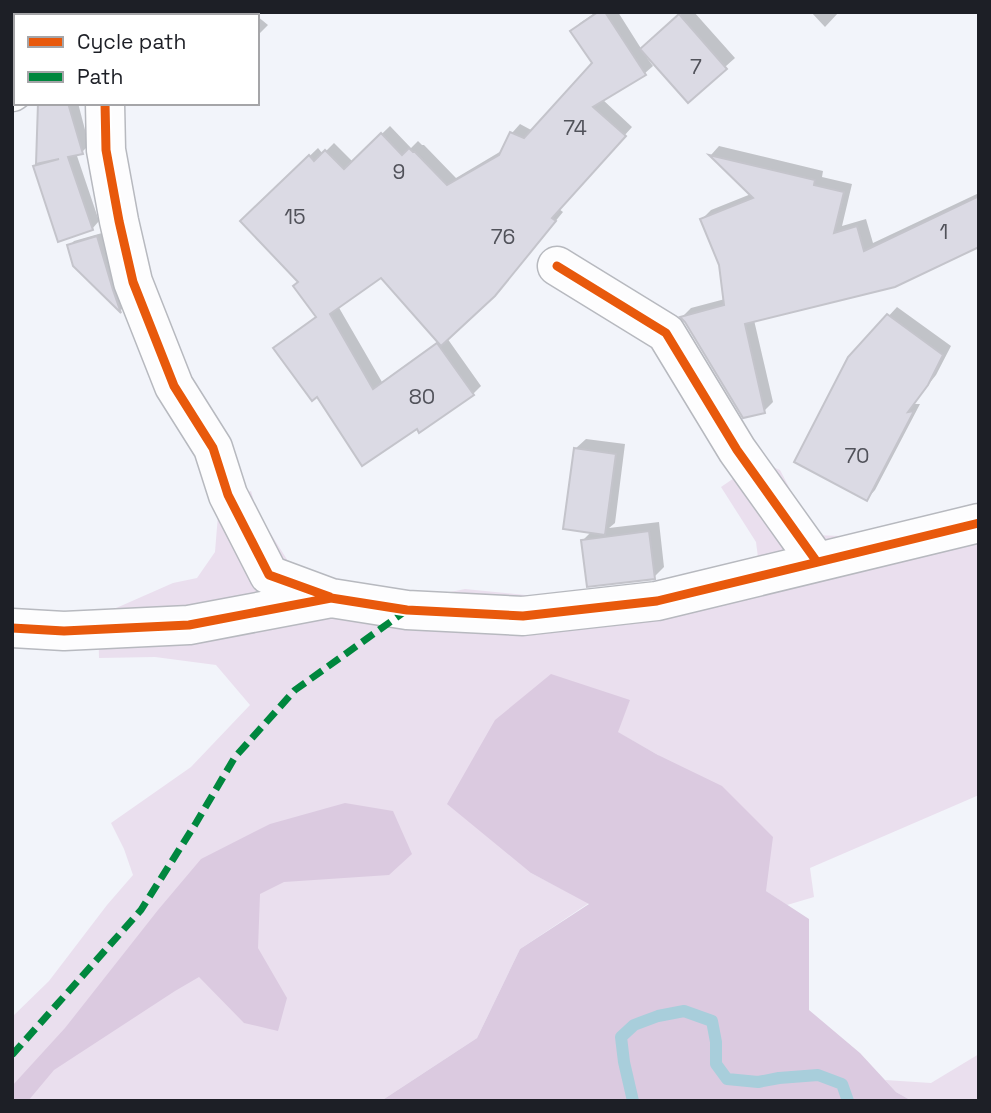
<svg xmlns="http://www.w3.org/2000/svg" width="991" height="1113" font-family="'Space Grotesk',sans-serif">
	<rect width="100%" height="100%" fill="#f2f4fa"/>
	<!-- green -->
	<path fill="#eadfee" d="M759,461L780,470L814,535L841,536L979,506V795L810,868L814,897L787,905L766,891L658,755L617,732L630,699L531,873L589,903L520,949L477,1038L381,1101H12V1017L49,981L107,905L133,875L124,849L111,823L191,767L250,705L216,665L155,657L99,658L98,616L173,583L197,578L215,552L219,503L251,491L257,512L293,569L326,580L421,598L465,589L555,598L759,565L756,542L721,487Z
		M979,1054V1101H912L896,1092L885,1080L931,1083Z"/>
	<!-- forest -->
	<path fill="#dbcae0" d="M551,674L630,700L618,732L658,755L722,786L773,837L766,891L809,919V1010L860,1053L896,1092L912,1101H381L477,1038L520,949L589,904L531,873L447,804L495,720Z
		M345,803L393,811L412,854L389,875L284,882L260,894L258,948L287,998L278,1031L244,1023L199,977L175,991L54,1070L28,1101H12V1086L65,1028L158,910L201,859L270,824Z"/>
	<!-- shadow -->
	<path fill="#0003" fill-rule="evenodd" d="M230,12H253L257,16H227Z
		M596,12H618L642,50L683,12H694L735,58L688,100L649,56L647,58L653,66L644,74L602,99L632,127L559,209L563,212L503,285L447,338L481,386L473,394L318,395L275,349L283,341L317,316L300,281L242,221L318,148L323,154L334,143L353,162L390,126L411,148L418,141L422,145H424L456,178L503,150L512,133L520,124L533,131L594,63L572,31L580,23ZM381,276L439,341L382,382L338,306Z
		M811,12H839L825,27Z
		M257,16L268,25L257,36Z
		M41,103H78L89,145L82,152L76,153L99,221L92,229L35,167L38,164Z
		M719,146L823,171L822,177L852,184L842,226L866,219L873,243L979,193V245L754,320L773,402L764,411L682,317L691,308L725,299L721,265L702,219L711,210L751,194L711,155Z
		M102,233L125,306L121,310L74,265L69,246L74,241Z
		M897,307L951,346L936,375L913,404H920L875,490L867,499L850,358Z
		M586,439L625,444L615,523L609,528L659,522L664,567L654,577L583,540L592,531L575,449Z"/>
	<g fill="none" stroke-linecap="round" stroke-linejoin="round">
		<!-- stream -->
		<path stroke="#a8cedb" stroke-width="12" d="M633,1101L624,1062L621,1037L634,1025L658,1016L684,1011L712,1021L716,1042V1064L727,1079L758,1082L779,1078L818,1075L842,1084L848,1101"/>
	</g>
	<!-- building -->
	<path fill="#dbdae4" stroke="#c4c4cb" stroke-width="2" d="M598,12H605L646,75L593,107L626,136L552,218L556,221L495,296L441,346L381,278L330,314L373,389L437,343L474,395L419,433L417,429L362,466L317,397L312,401L273,348L316,317L293,286L298,282L240,221L309,155L314,161L325,150L344,169L381,133L402,155L409,148L413,152H415L447,185L499,155L510,132L524,138L592,63L570,31Z
		M679,14L727,69L688,103L640,49Z
		M38,103H68L83,154L68,157L93,230L58,242L33,166L59,159L36,164Z
		M709,155L815,180L814,185L844,192L834,233L857,226L864,251L979,196V247L895,287L745,324L765,413L743,418L685,322L680,317L724,305L719,265L700,219L753,198Z
		M97,236L113,290L121,313L73,266L67,245Z
		M887,314L943,355L928,385L908,412L914,411L867,501L794,462L848,357Z
		M574,448L616,454L605,535L563,529Z
		M649,531L655,579L587,587L581,540Z"/>
	<g fill="none" stroke-linecap="round" stroke-linejoin="round">
		<!-- minor casing -->
		<g stroke="#b7b9bf" stroke-width="41">
			<path id="minor" d="M77,16L79,12
				M110,16V12
				M12,92L16,89
				M105,103L106,150L119,221L133,282L174,386L213,448L228,495L269,575L331,598
				M557,266L666,333L737,450L817,562
				M12,628L64,631L189,625L331,598L407,610L523,616L657,601L979,523"/>
		</g>
		<!-- minor -->
		<use href="#minor" stroke="#fdfdfe" stroke-width="38"/>
		<!-- quiet -->
		<path stroke="#00873e" stroke-width="7" stroke-dasharray="14 7" stroke-linecap="butt" d="M12,1055L141,910L196,823L235,757L295,690L407,610"/>
		<!-- cycleway casing -->
		<g stroke="#fff" stroke-width="13">
			<path id="cycleway" d="M105,103L106,150L119,221L133,282L174,386L213,448L228,495L269,575L330,597
				M557,266L666,333L737,450L817,562
				M12,628L64,631L189,625L331,598L407,610L523,616L657,601L979,523"/>
		</g>
		<!-- cycleway -->
		<use href="#cycleway" stroke="#e8590c" stroke-width="9"/>
	</g>
	<g text-anchor="middle" stroke-width="5" stroke-linejoin="round" paint-order="stroke">
		<!-- number labels -->
		<g font-size="21" fill="#51525a">
			<text x="696" y="74">7</text>
			<text x="575" y="135">74</text>
			<text x="399" y="179">9</text>
			<text x="295" y="224">15</text>
			<text x="944" y="239">1</text>
			<text x="503" y="244">76</text>
			<text x="422" y="404">80</text>
			<text x="857" y="463">70</text>
		</g>
	</g>
	<!-- border -->
	<rect width="991" height="1113" fill="none" stroke="#1d1f26" stroke-width="28"/>
	<!-- legend -->
	<rect x="14" y="14" width="245" height="91" fill="#ffffff" stroke="#a5a5a8" stroke-width="2"/>
	<rect x="28" y="37" width="35" height="10" fill="#e8590c" stroke="#a5a5a8" stroke-width="2"/>
	<text x="77" y="49" font-size="21" fill="#1d1f26">Cycle path</text>
	<rect x="28" y="72" width="35" height="10" fill="#00873e" stroke="#a5a5a8" stroke-width="2"/>
	<text x="77" y="84" font-size="21" fill="#1d1f26">Path</text>
</svg>
